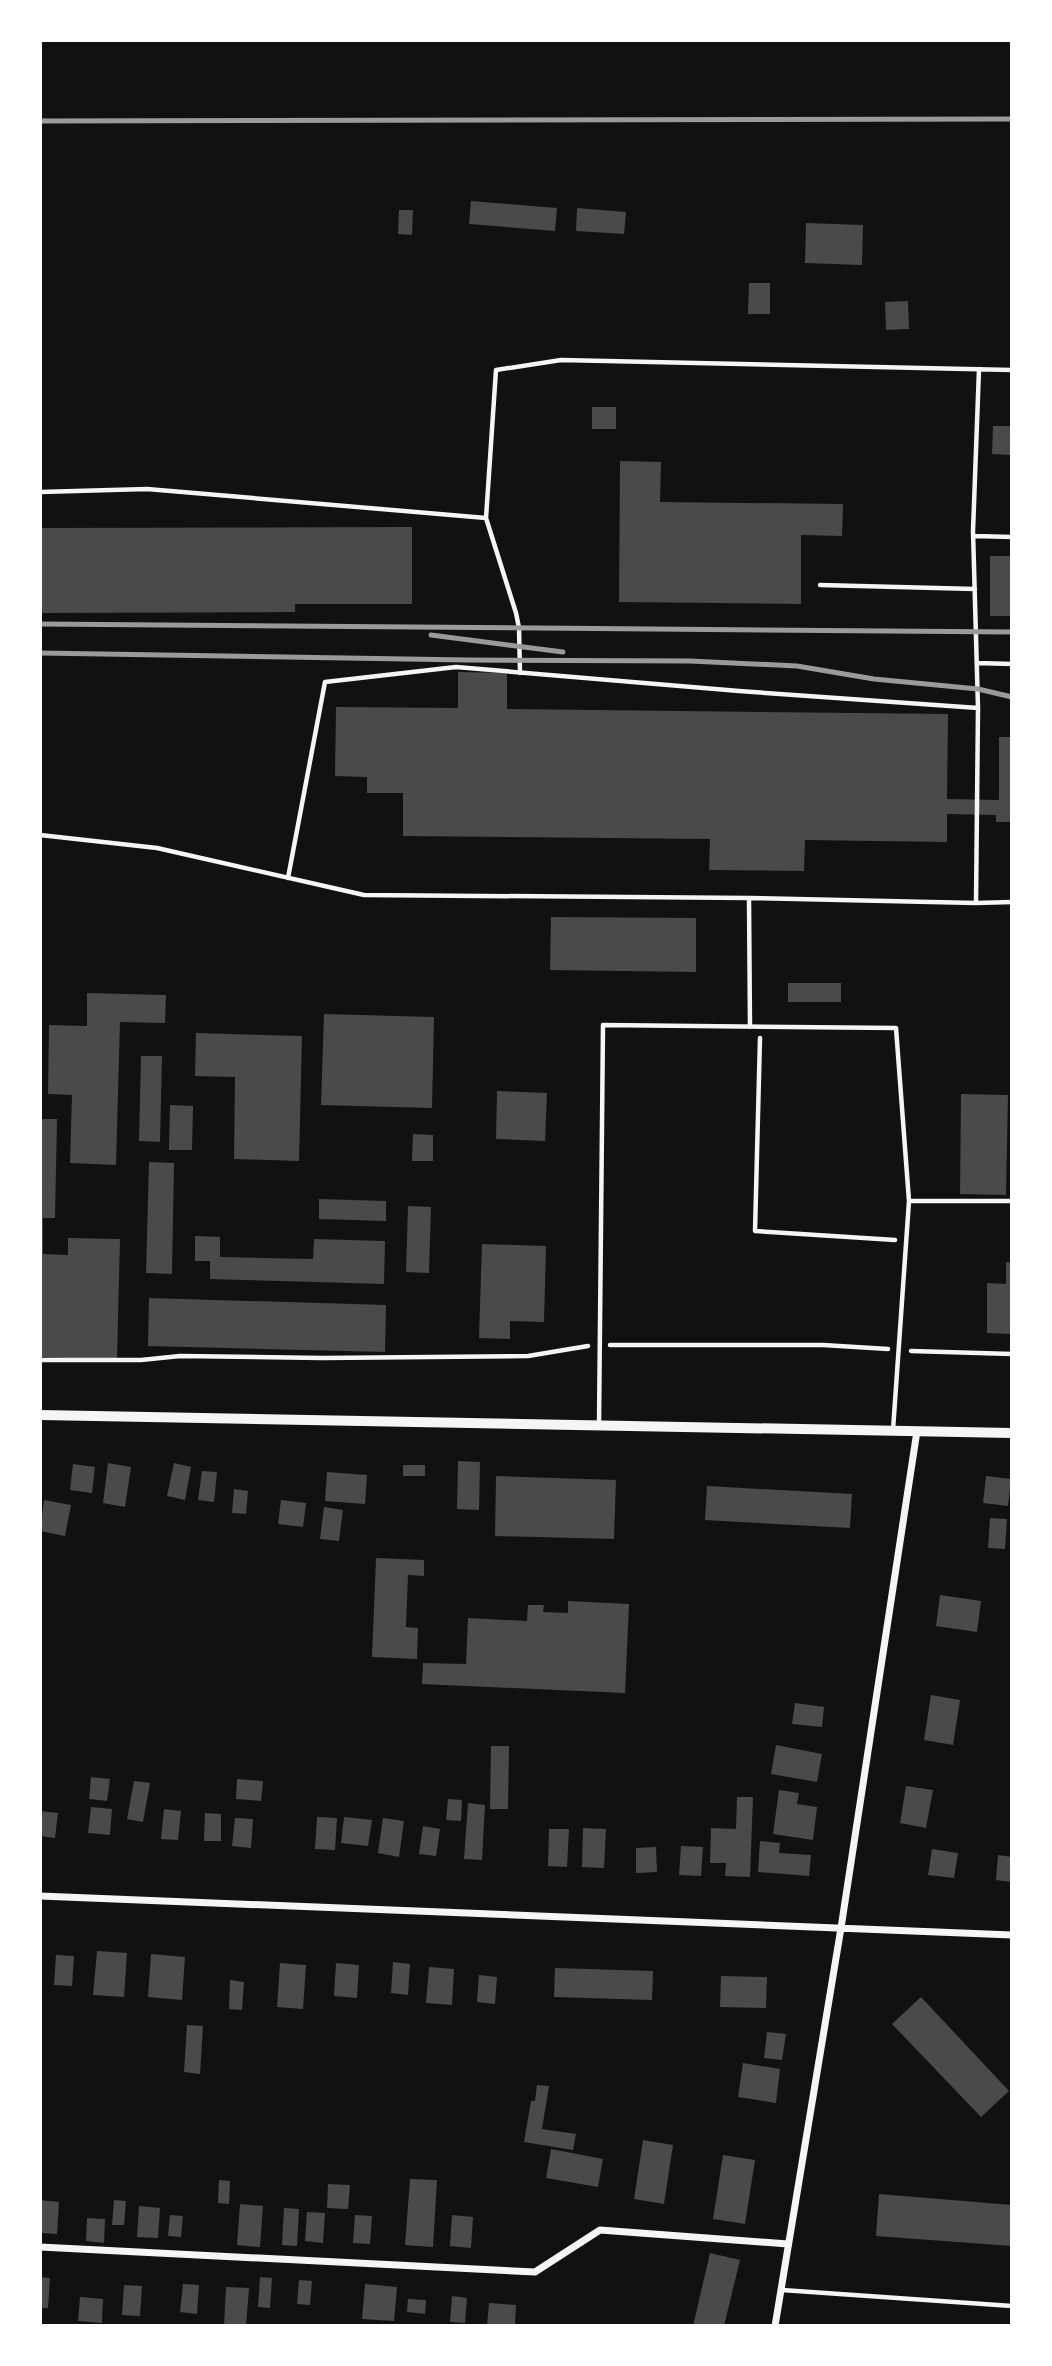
<svg xmlns="http://www.w3.org/2000/svg" width="1052" height="2366" font-family="'Noto Sans',sans-serif">
	<rect width="100%" height="100%" fill="#111"/>
	<!-- building -->
	<path fill="#4a4a4a" d="M471,201L557,208L555,231L469,224Z
		M577,208L626,212L624,234L576,231Z
		M399,210H413L412,235L398,234Z
		M806,223L863,225L862,265L805,263Z
		M749,283H770V314H748Z
		M908,301L909,329L886,330L885,302Z
		M592,407H616V429H592Z
		M993,426H1012V455L992,454Z
		M620,461L661,462L660,502L843,504L842,536L801,535V604L619,602Z
		M412,527V604H295V612L40,613V528Z
		M990,556H1012V616H990Z
		M458,672L507,673V709L948,714L947,799L999,800V737H1012V822H996V815L947,814V842L805,840L804,871L709,870L710,839L403,836V793H367V777L335,776L336,707L458,708Z
		M551,917L696,918V972L550,970Z
		M788,983H841V1002H788Z
		M87,993L166,995L165,1023L120,1022L116,1165L70,1163L72,1095L48,1094L49,1025L87,1026Z
		M324,1014L434,1017L432,1108L321,1105Z
		M196,1033L302,1036L299,1161L234,1159L235,1077L195,1076Z
		M141,1056H162L160,1142L139,1141Z
		M497,1091L547,1093L545,1141L496,1139Z
		M961,1094L1008,1095L1006,1195L960,1194Z
		M170,1105L193,1106L192,1150H169Z
		M40,1119H57L55,1218H43V1254L68,1255V1238L120,1239L117,1360L40,1357Z
		M413,1134L433,1135V1161H412Z
		M149,1162L174,1163L172,1274L146,1273Z
		M319,1199L386,1201V1221L319,1219Z
		M408,1206L431,1207L429,1273L406,1272Z
		M195,1236L220,1237V1257L313,1259L314,1239L385,1241L384,1284L210,1279V1261H195Z
		M482,1244L546,1246L544,1322L510,1321V1339L479,1338Z
		M1006,1262L1012,1263V1334L987,1333V1283L1006,1284Z
		M149,1298L386,1305L385,1352L148,1346Z
		M458,1461L480,1462L479,1510L457,1509Z
		M108,1463L131,1467L125,1507L103,1503Z
		M174,1463L191,1467L185,1500L167,1496Z
		M73,1464L95,1467L92,1493L70,1490Z
		M403,1465H425V1476H403Z
		M202,1471L217,1472L214,1502L198,1500Z
		M327,1472L367,1475L365,1504L325,1501Z
		M496,1476L616,1480L614,1539L495,1536Z
		M986,1476L1011,1479L1008,1506L983,1503Z
		M707,1486L852,1494L850,1528L705,1520Z
		M234,1489L248,1491L246,1514L232,1513Z
		M44,1500L71,1505L65,1536L40,1531Z
		M281,1500L306,1503L303,1527L278,1524Z
		M324,1507L343,1510L339,1541L320,1539Z
		M990,1518L1007,1519L1005,1549L988,1548Z
		M376,1558L424,1560V1576L408,1575L406,1627L418,1628L417,1659L372,1657Z
		M940,1595L981,1601L977,1632L936,1626Z
		M568,1601L629,1604L625,1693L422,1684L423,1663L466,1664L468,1618L527,1621L528,1605H544L543,1612L568,1613Z
		M931,1695L960,1700L953,1745L924,1740Z
		M795,1703L824,1707L822,1727L792,1724Z
		M776,1745L822,1754L817,1782L771,1774Z
		M491,1746H509L508,1809H490Z
		M91,1777L110,1779L107,1801L89,1799Z
		M237,1779L263,1781L261,1801L236,1799Z
		M134,1781L150,1783L143,1822L127,1819Z
		M906,1786L933,1790L926,1828L900,1823Z
		M779,1790L799,1793L797,1804L817,1807L813,1840L773,1834Z
		M737,1797H753L750,1877L725,1876L726,1863H710L711,1828L736,1829Z
		M448,1799L462,1800L461,1821L446,1820Z
		M468,1803L485,1805L482,1860L464,1859Z
		M91,1807L112,1809L110,1835L88,1833Z
		M164,1809L181,1811L178,1840L161,1839Z
		M40,1811L58,1813L55,1838L40,1836Z
		M205,1813L221,1814V1841H204Z
		M317,1817L337,1818L335,1850L315,1849Z
		M344,1817L372,1820L368,1846L341,1843Z
		M235,1818L253,1819L251,1848L232,1846Z
		M383,1818L404,1821L399,1857L378,1853Z
		M423,1826L440,1829L436,1856L419,1854Z
		M583,1828L606,1829L604,1868L582,1867Z
		M549,1829H569L567,1867L548,1866Z
		M760,1841L780,1843L779,1853L811,1855L809,1876L758,1872Z
		M681,1846L703,1847L701,1876L679,1875Z
		M656,1847L657,1872L636,1873V1848Z
		M932,1849L958,1853L954,1878L928,1875Z
		M998,1855L1012,1857V1882L996,1880Z
		M97,1951L127,1953L124,1997L93,1995Z
		M151,1954L185,1957L182,2000L148,1997Z
		M56,1955L74,1956L72,1986L54,1985Z
		M393,1962L410,1964L408,1995L391,1993Z
		M280,1963L306,1965L303,2009L277,2007Z
		M336,1963L359,1965L357,1998L334,1996Z
		M429,1967L454,1969L452,2005L426,2003Z
		M555,1968L653,1971L652,2000L554,1997Z
		M479,1975L497,1977L495,2004L477,2002Z
		M721,1976L767,1977L766,2008L720,2007Z
		M230,1980L244,1982L242,2010L229,2009Z
		M921,1997L1009,2091L981,2117L892,2024Z
		M187,2025L203,2026L200,2074L184,2072Z
		M767,2032L786,2034L782,2060L764,2058Z
		M743,2063L780,2069L776,2103L738,2097Z
		M537,2085L549,2086L542,2129L576,2134L573,2150L524,2142L531,2101H535Z
		M643,2140L673,2145L664,2204L634,2199Z
		M551,2149L603,2159L598,2187L546,2178Z
		M723,2155L755,2160L745,2224L713,2219Z
		M410,2179L437,2180L433,2247L405,2245Z
		M219,2180L230,2181L229,2204L218,2203Z
		M328,2184L350,2185L348,2209L327,2208Z
		M879,2194L1012,2205V2246L876,2236Z
		M40,2200L59,2202L57,2234L40,2233Z
		M114,2200L126,2201L124,2225H112Z
		M240,2204L263,2206L260,2247L237,2245Z
		M139,2206L160,2208L158,2238L137,2237Z
		M284,2208L299,2209L297,2246L282,2245Z
		M307,2212L325,2213L323,2243L305,2241Z
		M170,2215L183,2216L181,2237L168,2236Z
		M355,2215L372,2216L370,2244L353,2243Z
		M452,2215L473,2217L471,2248L450,2246Z
		M87,2218L105,2219L104,2243L86,2241Z
		M710,2253L740,2260L724,2326H693Z
		M40,2277L50,2278L48,2308H40Z
		M260,2277L272,2278L270,2308L258,2307Z
		M299,2280L312,2281L310,2305L297,2304Z
		M183,2284L199,2285L197,2314L180,2312Z
		M365,2284L397,2287L394,2321L362,2319Z
		M124,2285L142,2286L140,2316L122,2315Z
		M226,2287L249,2288L246,2326H224Z
		M452,2296L467,2298L465,2323L450,2322Z
		M80,2297L103,2299L102,2323L78,2321Z
		M408,2299L426,2300L425,2314L407,2312Z
		M489,2303L516,2305L515,2326H487Z"/>
	<g fill="none" stroke-linecap="round" stroke-linejoin="round">
		<!-- path -->
		<path stroke="#f5f5f5" stroke-width="4.5" d="M760,1038L755,1231L895,1240
			M610,1345H823L888,1349
			M911,1351L1012,1354
			M40,1360H141L180,1356L323,1358L528,1356L588,1346"/>
		<!-- service -->
		<path stroke="#f5f5f5" stroke-width="4.5" d="M40,492L147,489L486,518L496,370L561,360L1012,370
			M486,518L516,613L519,628L520,673
			M974,536L1012,537
			M820,585L975,589
			M977,663L1012,664
			M40,835L157,848L364,895L749,898L750,1027
			M288,878L325,682L456,667L739,691L978,708
			M749,898L976,903L1012,902
			M976,903L978,708L973,531L979,369
			M599,1425L603,1025L896,1028L909,1201
			M893,1430L909,1201H1012
			M782,2290L1012,2306"/>
		<!-- minor -->
		<path stroke="#f5f5f5" stroke-width="7" d="M40,1896L1012,1935
			M40,2247L535,2272L600,2230L788,2244
			M775,2326L841,1928L917,1431"/>
		<!-- tertiary -->
		<path stroke="#f5f5f5" stroke-width="10" d="M40,1415L1012,1433"/>
		<!-- rail -->
		<path stroke="#9a9a9a" stroke-width="5" d="M40,121L1012,119
			M40,624L1012,632
			M431,635L563,652
			M40,653L467,660L690,661L797,666L874,679L978,689L1012,697"/>
	</g>
	<!-- border -->
	<rect width="1052" height="2366" fill="none" stroke="#ffffff" stroke-width="84"/>
</svg>
